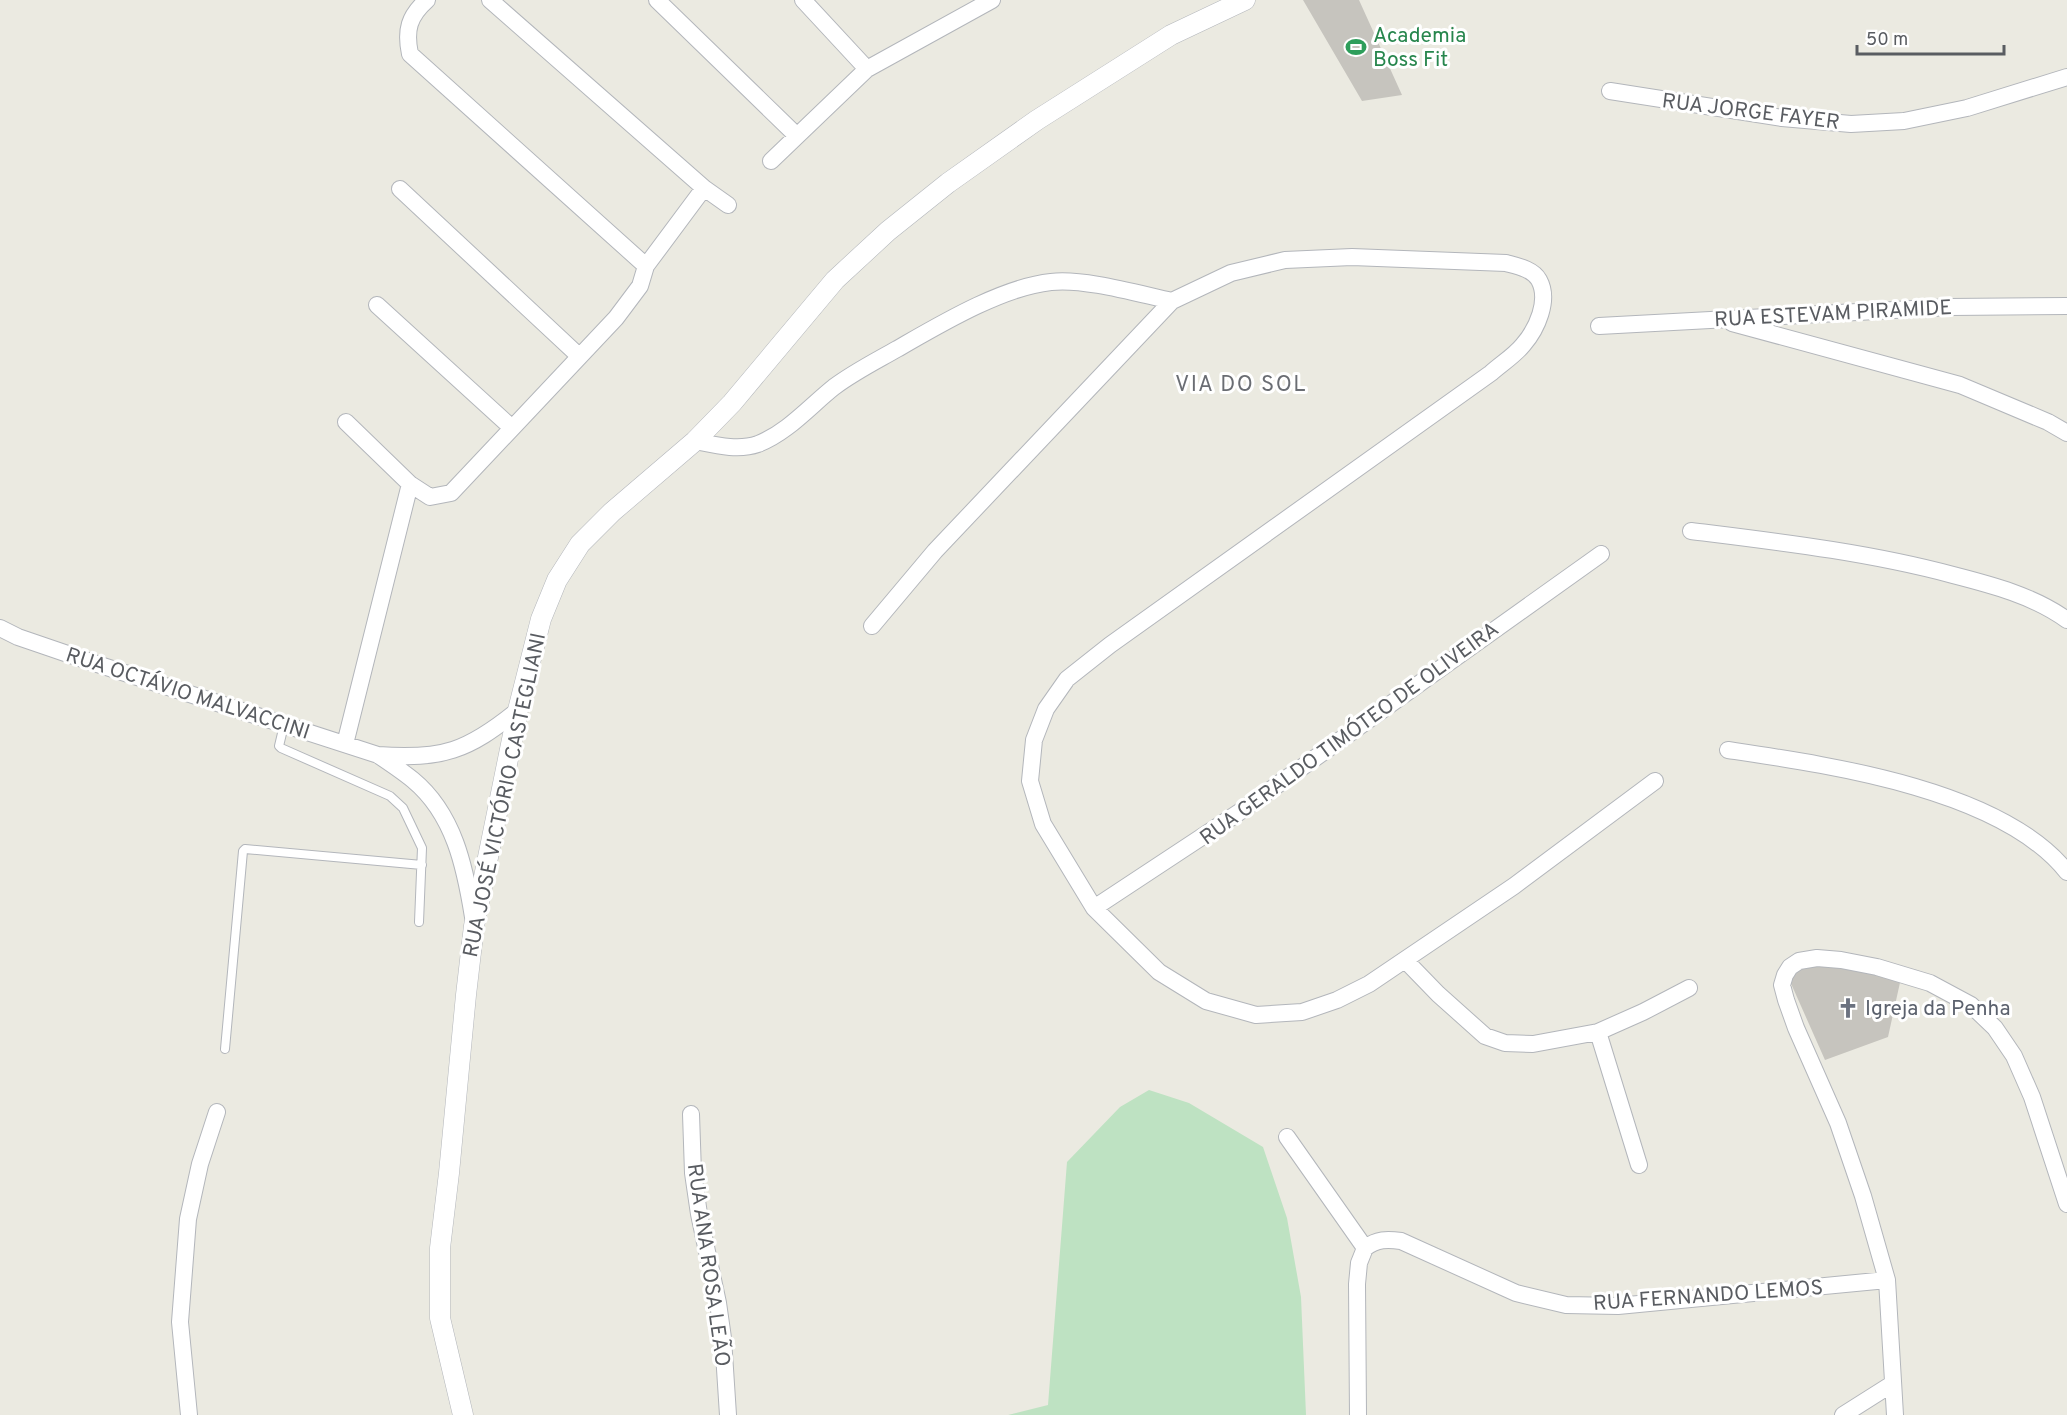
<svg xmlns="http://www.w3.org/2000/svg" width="2067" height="1415" font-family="Overpass,sans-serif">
	<rect width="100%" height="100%" fill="#ebeae1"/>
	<!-- green -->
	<path fill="#bee2c2" d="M1149,1090L1189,1103L1263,1147L1287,1218L1301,1297L1306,1415H1008L1048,1405L1067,1162L1120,1107Z"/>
	<!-- building -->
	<path fill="#c6c4be" d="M1303,0H1359L1402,95L1362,101Z
		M1800,962L1901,978L1888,1037L1825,1060L1789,979Z"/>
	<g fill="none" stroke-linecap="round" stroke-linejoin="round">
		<!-- service casing -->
		<g stroke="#b3b6bb" stroke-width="10">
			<path id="service" d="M284,725L279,746L281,748L390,796L403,808L422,848L419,922
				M225,1049L243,851L245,849L422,865"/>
		</g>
		<!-- minor casing -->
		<g stroke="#b3b6bb" stroke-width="18">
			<path id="minor" d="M427,0C409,16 405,30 410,54L646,266
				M490,0L704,188
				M657,0L796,135
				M803,0L867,69
				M1610,91L1782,118L1851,124L1904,121L1967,108L2067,77
				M771,161L867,69L992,0
				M400,189L579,356
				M377,305L512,428
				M1732,323L1960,385L2048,422L2067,433
				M1599,326L1950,307L2067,306
				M346,422L410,484
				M695,441C715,445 738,451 758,444C788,432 809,407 834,387C854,372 876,361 897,349C939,325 1002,287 1051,282C1084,278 1139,294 1172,301
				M1691,531C1779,542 1867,552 1953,575C1992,585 2034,596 2067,620
				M872,626L935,551L1172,301L1231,273L1285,260L1352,257L1506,263C1517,266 1533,269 1539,280C1550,300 1537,329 1523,345C1514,356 1501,364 1491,373L1110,645L1067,679L1046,709L1034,740L1030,781L1043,824L1094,908L1159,972L1206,1001L1256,1015L1302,1012L1337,1000L1369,984L1514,886L1655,781
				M0,628L18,637L94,663L378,755C442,760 468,751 518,710
				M345,744L410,484L430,497L451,493L616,318L640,286L646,266L704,188L728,205
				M1728,750C1828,765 2001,789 2067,872
				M378,755C390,763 402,771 413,780C454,814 465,867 473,917
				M1094,908L1238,813L1601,554
				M1406,961L1438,994L1485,1036L1505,1043L1533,1044L1598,1032L1643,1012L1689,988
				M1598,1032L1639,1165
				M691,1114L693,1173L699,1214L718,1303L723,1338L728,1415
				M1287,1137L1365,1248
				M1365,1248C1377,1239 1387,1239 1401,1241L1516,1293L1566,1305L1618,1306L1887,1280
				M189,1415L180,1322L188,1219L200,1164L217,1112
				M1358,1415L1357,1284L1359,1263L1365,1248
				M1843,1415L1892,1384
				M1895,1415L1887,1280L1863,1196L1838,1123L1796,1028L1786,1000L1782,985L1785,975L1790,967L1799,961L1817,958L1841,960L1877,967L1930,983L1971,1005L1995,1028L2014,1056L2032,1097L2067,1204"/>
		</g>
		<!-- tertiary casing -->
		<g stroke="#b3b6bb" stroke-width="21">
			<path id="tertiary" d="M463,1415L440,1318V1248L449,1173L466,995L474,926L518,710L541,619L557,580L580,544L612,512L695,441L732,403L835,280L888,231L948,183L1037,120L1171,35L1245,0"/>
		</g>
		<!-- service -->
		<use href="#service" stroke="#fff" stroke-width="8"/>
		<!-- minor -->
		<use href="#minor" stroke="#fff" stroke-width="16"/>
		<!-- tertiary -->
		<use href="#tertiary" stroke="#fff" stroke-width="20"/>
	</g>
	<!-- icons -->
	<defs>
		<g id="stadium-bare" transform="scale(1.62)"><path d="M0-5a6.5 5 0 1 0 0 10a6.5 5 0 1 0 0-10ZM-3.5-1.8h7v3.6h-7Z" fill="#2e9e5b" stroke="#fff" stroke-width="2.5" paint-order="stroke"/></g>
		<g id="church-bare" transform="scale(1.62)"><path d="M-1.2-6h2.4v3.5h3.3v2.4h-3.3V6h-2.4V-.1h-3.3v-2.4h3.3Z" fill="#6b7280" stroke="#fff" stroke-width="2.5" paint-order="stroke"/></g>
	</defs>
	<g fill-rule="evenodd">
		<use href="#stadium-bare" x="1356" y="47"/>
		<use href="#church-bare" x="1848" y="1008"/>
	</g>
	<g text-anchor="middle" stroke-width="6" stroke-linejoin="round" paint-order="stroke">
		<!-- leisure labels -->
		<g font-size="21" fill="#27864d" stroke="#fff" text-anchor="start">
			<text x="1373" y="42">Academia<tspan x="1373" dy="24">Boss Fit</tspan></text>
		</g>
		<!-- street labels -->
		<g font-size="21" fill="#595c61" stroke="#fff">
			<text transform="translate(1751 111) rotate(7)" y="7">RUA JORGE FAYER</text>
			<text transform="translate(1833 313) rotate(-3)" y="7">RUA ESTEVAM PIRAMIDE</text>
			<text transform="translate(188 693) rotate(18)" y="7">RUA OCTÁVIO MALVACCINI</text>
			<text transform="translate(1349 733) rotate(-36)" y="7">RUA GERALDO TIMÓTEO DE OLIVEIRA</text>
			<text transform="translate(504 795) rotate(-78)" y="7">RUA JOSÉ VICTÓRIO CASTEGLIANI</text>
			<text transform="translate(709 1265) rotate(82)" y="7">RUA ANA ROSA LEÃO</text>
			<text transform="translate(1708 1295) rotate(-4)" y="7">RUA FERNANDO LEMOS</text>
		</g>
		<!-- worship labels -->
		<g font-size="21" fill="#5b616d" stroke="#fff" text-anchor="start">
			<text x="1865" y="1015">Igreja da Penha</text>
		</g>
		<!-- neighbourhood labels -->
		<g font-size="22" letter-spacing="1.5" fill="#6a6d73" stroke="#fff">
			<text x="1241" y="391">VIA DO SOL</text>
		</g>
	</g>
	<!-- scale -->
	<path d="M1857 45v9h147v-9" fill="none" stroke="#595c61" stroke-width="3"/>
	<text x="1866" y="45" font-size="18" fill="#595c61" stroke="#ffffff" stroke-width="4.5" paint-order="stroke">50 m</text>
</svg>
